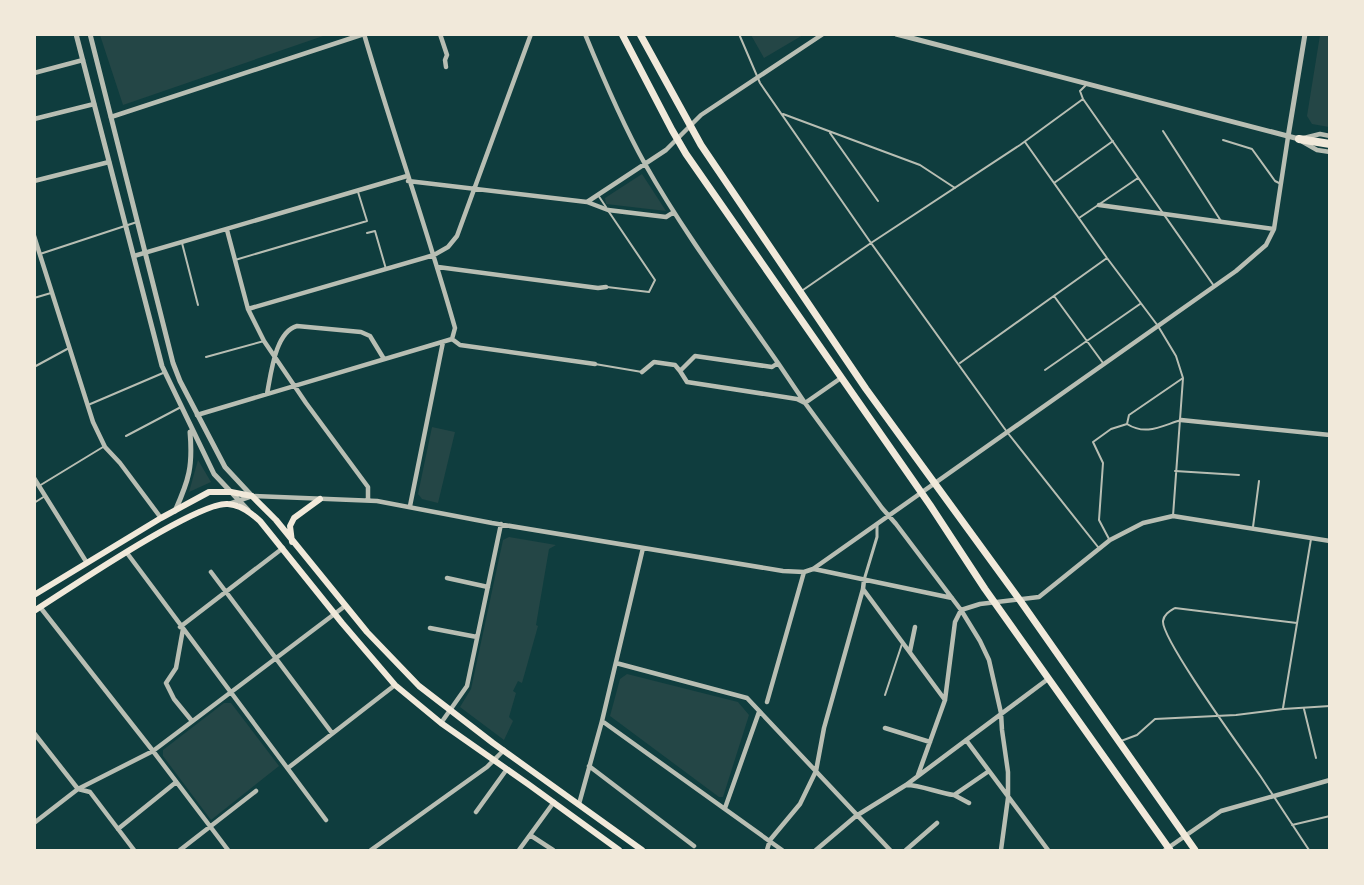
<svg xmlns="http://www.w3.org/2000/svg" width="1364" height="885" font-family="'DejaVu Sans',sans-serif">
	<rect width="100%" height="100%" fill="#0f3d3e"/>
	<!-- green -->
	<path fill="#244646" d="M100,35V34L326,35L123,105Z
		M751,35H803L764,58Z
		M1320,35H1329V127L1312,124L1307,116Z
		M642,174L666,211L606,204L605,198Z
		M432,427L455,432L438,503L422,499L418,494Z
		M198,460L211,482L189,492Z
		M509,537L556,545L549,549L536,625L538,626L522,683L518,681L513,691L516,693L509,717L513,721L504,740L460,707L471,689L503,540Z
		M627,674L738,702L749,715L723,797H719L610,716L620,679Z
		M224,703H231L279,766L211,820L163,756V750Z"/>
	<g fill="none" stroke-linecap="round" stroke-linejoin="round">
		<!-- service -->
		<path stroke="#b8beb3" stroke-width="2" d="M739,34L760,83L871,243L1007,432L1098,547
			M1083,99L1214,286
			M783,114L920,165L955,188
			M1163,131L1221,221
			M830,133L878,201
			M1223,140L1252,149L1275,181L1281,184
			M1025,142L1107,258L1158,326L1176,356L1183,378L1173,516
			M1054,183L1113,141
			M598,195L606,207
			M1079,218L1138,178
			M367,233L375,231L386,269
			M182,243L198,305
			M40,254L137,222
			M235,260L367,221L358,192
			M607,287L649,292L655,280L609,212
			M803,290L871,243L1020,145L1083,99L1080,91L1087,84
			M1054,296L1103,363
			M34,298L51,293
			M206,357L264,341
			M960,363L1107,258
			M595,364L642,372
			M34,367L69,348
			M1045,370L1140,304
			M88,405L163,373
			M1127,424L1129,415L1183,378
			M1127,424C1146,436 1161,426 1181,420
			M126,436L181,407
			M1175,471L1239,475
			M39,486L103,447
			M34,503L45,496
			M1253,527L1259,481
			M1109,539L1099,520L1103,463L1093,442L1111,429L1127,424
			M1297,623L1175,608C1170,611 1164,614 1163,621C1161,639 1246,755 1261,777C1277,801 1293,826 1309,850
			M885,695L902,644
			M1283,708L1311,539
			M1304,709L1316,758
			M1121,741L1137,735L1155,719L1236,715L1283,709L1330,706
			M1292,825L1330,816"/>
		<!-- pedestrian -->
		<path stroke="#b8beb3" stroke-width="3" d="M864,580L877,537V525"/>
		<!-- minor -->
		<path stroke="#b8beb3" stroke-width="4.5" d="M364,34C393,133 427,229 455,328L452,339
			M440,34L447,55L445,60L446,67
			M585,34C603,78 622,123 645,164C684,233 733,298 778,363
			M34,73L83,60
			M111,117L364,34
			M34,119L94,104
			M1304,138L1320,134L1330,136
			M1303,142L1317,150L1330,152
			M34,181L109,162
			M408,181L587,202L666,150L701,115L823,34
			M587,202L608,210L666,217L674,212
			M1099,205L1274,229
			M227,230L248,309L264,341L306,403L368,487V500
			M34,236L93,422L105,447L120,463L161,518
			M134,256L407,176
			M438,267L598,288L606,287
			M248,309L434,255L448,247L457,236L531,34
			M680,371L687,382L797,399L805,403L882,508L896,524L961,610L980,641L989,660L1001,713L1002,730L1008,772V798L1001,850
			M642,372L654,362L675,365L680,371L695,356L772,367L778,363L805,403L841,378
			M267,394C271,374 275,332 297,326L361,332L370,336L384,359
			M197,415L452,339L460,345L595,364
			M1181,420L1330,435
			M34,478L87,563
			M252,496L377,501L492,523L783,571L804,572L813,569L1236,271L1266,245L1274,229L1288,137
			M410,506L443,342
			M127,553L326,820
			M814,569L952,598
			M211,572L332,733
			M447,578L488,587
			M863,589L945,700
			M40,607L153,751L228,850
			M180,627L283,548
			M430,628L477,637
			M183,629L176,668L166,683L174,699L192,721
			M910,651L915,627
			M616,663L747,698L890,850
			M767,702L804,572
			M602,721L782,850
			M441,723L467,686L501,524
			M885,728L930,742
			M34,733L78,789L90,792L134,850
			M966,740L1048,850
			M589,766L694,846
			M288,768L395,685
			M918,775L945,700L955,622L961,610L980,604L1039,597L1110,540L1143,523L1173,516L1330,541
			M906,785C922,785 937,793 954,795L989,771
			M954,795L969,803
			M579,804L602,721L643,548
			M725,808L759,712
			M476,812L507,769
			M34,823L78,789L153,751L345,606
			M118,829L175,783
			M530,835L553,850
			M180,850L256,791
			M371,850L487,767L504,750
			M519,850L554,802
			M767,850L770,840L800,804L816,771L824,728L863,589L864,580
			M816,850L856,816L906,785L1048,679
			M906,850L937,823
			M1165,850L1221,811L1330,780"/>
		<!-- tertiary -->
		<path stroke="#b8beb3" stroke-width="5" d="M76,34L162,366L214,474L248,510
			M90,34L173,363L180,381L225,467L252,496L229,504
			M896,34L1299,139
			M1288,137L1305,34
			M175,511C189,480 193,466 190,432"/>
		<!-- secondary -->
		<path stroke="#f1e9da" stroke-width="6" d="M292,542L290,526L294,518L320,499
			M34,595L161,518L209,492H231L252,496L276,520L367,632L419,686L493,743L642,850
			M34,611C67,590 198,501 228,504C241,505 251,513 260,521L342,623L395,685L441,723L528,784L619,850"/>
		<!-- primary -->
		<path stroke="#f1e9da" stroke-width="7" d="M622,34L672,130L686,154L930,505L985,589L1170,850
			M640,34L701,145L866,389L1019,599L1195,850"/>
		<!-- trunk -->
		<path stroke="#f1e9da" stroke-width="8" d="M1299,139L1330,144"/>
	</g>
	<!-- border -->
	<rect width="1364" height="885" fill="none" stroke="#f1e9da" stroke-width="72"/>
</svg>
